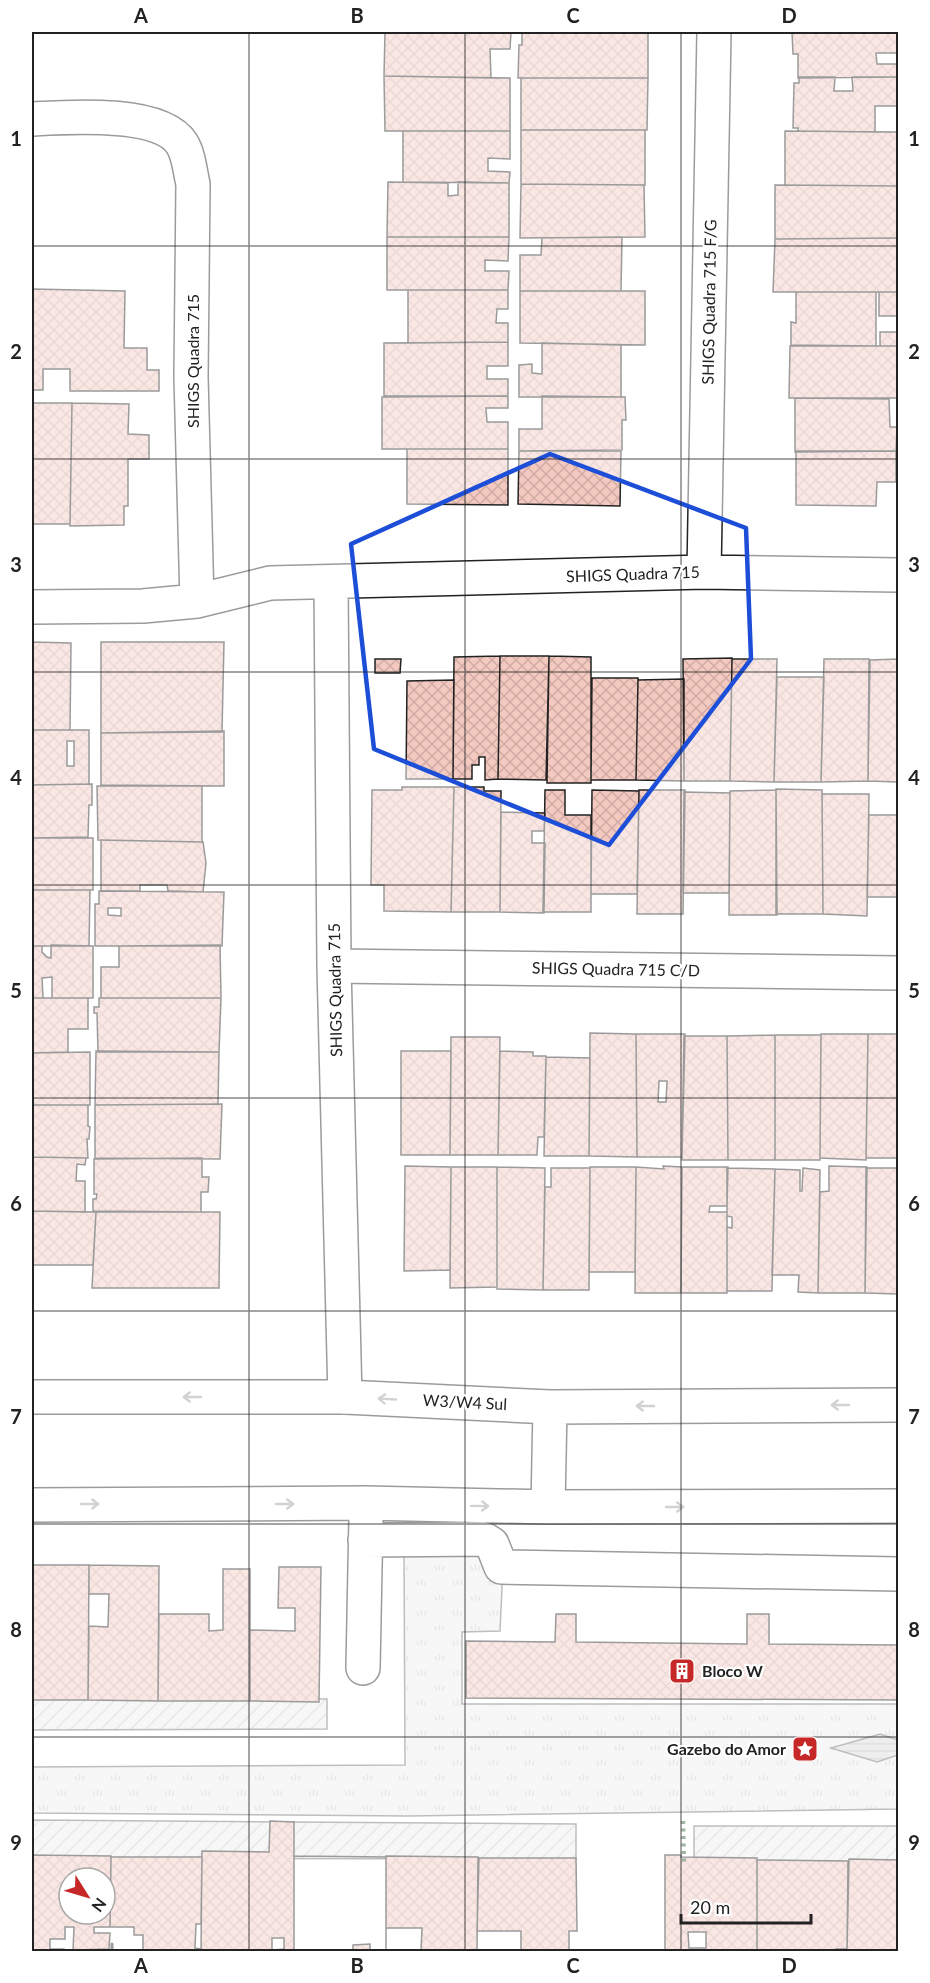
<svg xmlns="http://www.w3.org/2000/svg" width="930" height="1983" font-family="Lato,sans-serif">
	<defs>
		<pattern id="grass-tufts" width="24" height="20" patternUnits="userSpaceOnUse" patternTransform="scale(1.5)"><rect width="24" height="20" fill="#eee"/><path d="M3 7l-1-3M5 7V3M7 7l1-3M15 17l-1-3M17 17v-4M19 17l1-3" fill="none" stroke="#ccc"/></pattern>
		<pattern id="garden-furrows" width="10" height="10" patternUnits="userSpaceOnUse" patternTransform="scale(1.5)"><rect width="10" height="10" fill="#eee"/><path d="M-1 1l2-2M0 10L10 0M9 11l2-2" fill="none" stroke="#ccc"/></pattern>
		<pattern id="water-rules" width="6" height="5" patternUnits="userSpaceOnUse" patternTransform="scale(1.5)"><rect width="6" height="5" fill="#d9d9d9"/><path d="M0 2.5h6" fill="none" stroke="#bababa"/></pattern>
		<pattern id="building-cross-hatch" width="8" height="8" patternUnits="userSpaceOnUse" patternTransform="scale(1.5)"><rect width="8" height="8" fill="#f3c9c0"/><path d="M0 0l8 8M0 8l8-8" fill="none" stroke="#d0aca5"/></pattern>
	</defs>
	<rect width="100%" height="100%" fill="#fff"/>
	<!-- grass -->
	<path fill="url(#grass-tufts)" stroke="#6f6f6f" stroke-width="1.5" d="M504,1544L500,1631L462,1632V1704H898V1809L409,1816L32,1813V1767L405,1765L404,1548Z"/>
	<!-- garden -->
	<path fill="url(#garden-furrows)" stroke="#6f6f6f" stroke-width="1.5" d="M32,1697L327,1699V1729L32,1730Z
		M32,1820L576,1824V1859L32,1858Z
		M694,1826H898V1863L694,1865Z"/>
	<!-- water -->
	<path fill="url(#water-rules)" stroke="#6f6f6f" stroke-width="1.5" d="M880,1734L898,1740V1755L877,1762L831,1748Z"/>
	<!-- building -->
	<path fill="url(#building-cross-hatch)" stroke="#222" stroke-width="1.5" fill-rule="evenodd" d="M385,32H511L510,49H490L491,78L384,76Z
		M522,32H648V78H518L519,45H522Z
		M792,32H898V53H876L877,64H898V77L798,78V54H793Z
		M384,76L510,78V131H385Z
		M799,77H835L834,91H853L852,77H898V106H875V132L798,131V128H793L794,83H799Z
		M521,78H648L647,130H521Z
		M521,130H645V185L521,184Z
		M403,131H510V159L488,158V171L510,172L509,183L403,182Z
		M785,131L898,132V186L785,185Z
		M388,182L448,183V196L458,195V182L509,183V237H387Z
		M521,184L644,185L645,237L520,238Z
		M775,185L898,186V238L775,239Z
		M387,237H509L508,261L485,260V271H509L508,290H387Z
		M622,237L621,291H520V255H541L542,238Z
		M898,238L897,292H773L775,239Z
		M32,289L125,291L124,348H147V370H159V391H70V369H43V390H32Z
		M408,290H508V309H497L496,323H508V342L408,343Z
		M520,291H645V345L520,343Z
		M796,292H876V346L791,345V322L796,323Z
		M879,292H897V316H879Z
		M880,332H897V346H880Z
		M508,342V366H487V379H508V396H384V343Z
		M542,343L621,345V397H519V365L532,364V373L542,374Z
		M790,346H897V398H789Z
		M508,396V408H486L487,422H508V449H382V397Z
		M542,396L625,397L626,420H622V450L519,451V429H542Z
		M795,398L889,399L890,427H897L896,451L795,452Z
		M32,403H72L70,524H32Z
		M72,403L129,404L128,434L149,435V459H128V506H124V525L70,526Z
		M407,449H508V505L407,504Z
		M519,451H621L620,506L518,504Z
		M796,451H896V482H877L876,506L796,505Z
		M32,642L71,643L70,730H32Z
		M101,642H224L222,732L101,733Z
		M500,656L498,779L485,780V757H479V765H472V779H453L454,657Z
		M500,656H549L546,780L498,779Z
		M549,656L591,657V783H547Z
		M732,658L730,781H684L683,659Z
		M375,659H401L400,673H375Z
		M732,659H777L774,782L730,781Z
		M824,659H869L868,781L821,782Z
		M898,659V782L868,781L870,660Z
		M777,677H824L821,782H774Z
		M592,678H638L636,780H591Z
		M684,679V781L636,780L638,680Z
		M454,680L453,779H406L407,681Z
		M32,730H89V784L32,785ZM67,741H74V766H67Z
		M224,731V786L101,785V733Z
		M92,784V805H89L88,837L32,838V785Z
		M97,786H202V842L98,840Z
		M402,787H454L451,912L384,911V885H371L372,790H402Z
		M454,787H484V791H501L500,912H451Z
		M776,789L822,790L823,914H776Z
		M545,790H565V815H591V912H543Z
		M592,790L639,791L637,894H591Z
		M639,790H685L683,914H637Z
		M776,790L777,915H729L730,791Z
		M684,792L730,793L729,893H683Z
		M822,794H869L867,916L823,914Z
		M501,812L545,813L544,831H532V843H545L544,913L500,912Z
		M869,815H898V897H867Z
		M32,838H93V890H32Z
		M101,840L203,842L206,863L203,892L168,891L167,885H140V891H101Z
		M32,890H90L89,946H32Z
		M99,891L224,892L222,946H95V904H99ZM108,908H121V916L108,915Z
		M51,945L93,946V998H52V977L42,978L43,998H32V946H42V952L47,957L51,958Z
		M220,945L221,998H101V967H119V946Z
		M32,998H88V1029H68V1052L32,1053Z
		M99,998H221L219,1052H98L97,1013H94V1007H99Z
		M590,1033L636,1034L637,1157L589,1156Z
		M636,1034H685L682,1157H637ZM659,1081H667L666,1102H658Z
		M821,1034H868L866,1160L820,1158Z
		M868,1034H898V1158H866Z
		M775,1035V1160H728L727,1036Z
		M775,1035H821L820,1160H775Z
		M684,1036H727L728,1160H682Z
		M451,1037H500L498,1155H450Z
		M96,1051L219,1052L218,1104L95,1105Z
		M401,1051H451L450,1155H401Z
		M500,1051L533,1052V1056H546L544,1137H538L537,1155H498Z
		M90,1052V1105H32V1053Z
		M546,1057L590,1058L589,1156H544Z
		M222,1104L220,1159L95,1158V1105Z
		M32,1105H88V1126L90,1127L89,1139H87L88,1158L32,1157Z
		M32,1157L86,1158L85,1165L77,1164L76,1181H85V1212L32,1211Z
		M202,1158V1177H209L208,1192H201V1212L93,1211V1199H96L97,1194H94V1159Z
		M405,1166L451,1167L450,1270L404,1271Z
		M663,1166L682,1167L681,1293H635L636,1167L664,1169Z
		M829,1166L867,1167L865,1293H818L820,1192L829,1191Z
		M451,1167H497V1287L450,1288Z
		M497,1167L545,1168L543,1290L497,1289Z
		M590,1167H636L635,1272H589Z
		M682,1167H728L727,1206H710L709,1212H727V1293H681Z
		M551,1168H590L589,1290H543L545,1187H551Z
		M727,1168L775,1169L772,1291H727V1227L732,1228V1217L727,1216Z
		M803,1168L820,1170L818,1293L798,1292L799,1275H772L775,1169L800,1170V1191H802Z
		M866,1168H898V1294L865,1293Z
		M32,1211L96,1212L93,1265H32Z
		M96,1212H220L219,1288H92Z
		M32,1565H89L88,1700H32Z
		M89,1565L159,1566L158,1701L88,1700L89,1626L108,1627L109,1594H89Z
		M279,1567H321L319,1702L250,1701V1630L295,1631V1608H278Z
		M223,1569H250V1701H158L159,1614H209V1631L223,1630Z
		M556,1614H576V1642L747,1644V1614H769V1644L898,1645V1700L466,1698V1641L555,1642Z
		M270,1821L294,1822V1952H201L202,1851L269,1852ZM272,1938H284V1949L272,1950Z
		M32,1855L111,1856L110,1927H94V1933H110L109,1949L73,1950L74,1927H65V1939H50V1949H64V1952H32ZM69,1878H105V1914H69Z
		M665,1855H681V1857L757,1858V1952H665ZM688,1932H706V1948H689Z
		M294,1856L386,1857V1952H370V1944L353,1945V1952H294Z
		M294,1856L386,1857V1952H294Z
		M386,1856L478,1857L477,1952H421L422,1928H386Z
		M111,1857H202L201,1924H196L195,1948L202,1949L201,1952H143V1935H134V1927H110Z
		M479,1858H576L577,1931H569V1951H521V1931H477Z
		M849,1859L898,1860V1952H847Z
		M757,1860L848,1861L847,1949H836V1952H757Z"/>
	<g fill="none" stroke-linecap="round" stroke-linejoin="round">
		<!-- street casing -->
		<g stroke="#222" stroke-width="36">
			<path id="street" d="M32,119C67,117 161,110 182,144C189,155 190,172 193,184L191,377L197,601
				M704,572L714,32
				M331,583L334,966L345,1397
				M32,607L143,606L197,601L270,583L704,572L898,575
				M334,966L898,973
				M365,1540L484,1539L492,1544L501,1567L898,1574
				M363,1668L366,1517"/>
		</g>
		<!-- secondary casing -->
		<g stroke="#222" stroke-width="36">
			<path id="secondary" d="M32,1397H345L550,1407L898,1405
				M32,1505L366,1503L548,1507L898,1506
				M548,1507L550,1407"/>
		</g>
		<!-- street -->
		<use href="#street" stroke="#fff" stroke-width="33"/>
		<!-- secondary -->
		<use href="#secondary" stroke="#fff" stroke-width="33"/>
		<!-- hedge -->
		<path stroke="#2f5e38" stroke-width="4.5" stroke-dasharray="3 4.5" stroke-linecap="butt" d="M683,1821L684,1862"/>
		<!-- wall -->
		<path stroke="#222" stroke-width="3" d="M112,1952V1944
			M575,1952V1951"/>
	</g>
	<!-- one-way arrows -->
	<defs><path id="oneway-shaft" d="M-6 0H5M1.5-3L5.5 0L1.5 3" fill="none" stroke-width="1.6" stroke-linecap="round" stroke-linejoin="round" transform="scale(1.5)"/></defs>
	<g stroke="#9c9c9c">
		<use href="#oneway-shaft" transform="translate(192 1397) rotate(180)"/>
		<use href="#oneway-shaft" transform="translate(387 1399) rotate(-177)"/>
		<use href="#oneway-shaft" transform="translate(840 1405) rotate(180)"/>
		<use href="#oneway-shaft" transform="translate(645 1406) rotate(180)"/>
		<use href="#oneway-shaft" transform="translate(90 1504)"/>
		<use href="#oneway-shaft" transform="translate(285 1504)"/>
		<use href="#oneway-shaft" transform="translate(480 1506) rotate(1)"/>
		<use href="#oneway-shaft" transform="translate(675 1507)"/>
	</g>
	<!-- marked area -->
	<path d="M0 0H930V1983H0ZM550,454L746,528L751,659L609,845L374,749L351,544Z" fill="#fff" fill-opacity=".55" fill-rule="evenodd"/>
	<path fill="none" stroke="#1d4ed8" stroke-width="4.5" stroke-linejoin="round" d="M550,454L746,528L751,659L609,845L374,749L351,544Z"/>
	<!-- grid -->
	<path fill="none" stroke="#222" stroke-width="1.5" stroke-opacity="0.55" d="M249,32V1952M465,32V1952M681,32V1952M32,246H898M32,459H898M32,672H898M32,885H898M32,1098H898M32,1311H898M32,1524H898M32,1737H898"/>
	<!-- icons -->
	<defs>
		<g id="building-square" transform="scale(1.35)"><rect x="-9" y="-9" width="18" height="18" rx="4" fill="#c62828" stroke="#fff"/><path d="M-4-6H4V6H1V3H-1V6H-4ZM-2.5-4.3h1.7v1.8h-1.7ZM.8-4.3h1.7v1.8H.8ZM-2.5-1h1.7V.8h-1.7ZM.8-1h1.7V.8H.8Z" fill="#fff"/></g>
		<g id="sight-square" transform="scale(1.35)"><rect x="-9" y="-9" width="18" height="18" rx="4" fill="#c62828" stroke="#fff"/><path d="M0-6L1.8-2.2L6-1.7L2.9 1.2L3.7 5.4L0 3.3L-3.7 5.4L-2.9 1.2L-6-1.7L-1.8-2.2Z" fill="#fff"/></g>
	</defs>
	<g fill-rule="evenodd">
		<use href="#building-square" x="682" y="1671"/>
		<use href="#sight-square" x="805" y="1749"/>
	</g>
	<g text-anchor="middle" stroke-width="4.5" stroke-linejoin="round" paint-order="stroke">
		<!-- street labels -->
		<g font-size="16" fill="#222" stroke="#fff">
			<text transform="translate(709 302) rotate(-89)" y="6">SHIGS Quadra 715 F/G</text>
			<text transform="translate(193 361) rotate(-90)" y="6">SHIGS Quadra 715</text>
			<text transform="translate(633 574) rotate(-2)" y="6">SHIGS Quadra 715</text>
			<text transform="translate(616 969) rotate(1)" y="6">SHIGS Quadra 715 C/D</text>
			<text transform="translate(335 990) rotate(-91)" y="6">SHIGS Quadra 715</text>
			<text transform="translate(465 1402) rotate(3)" y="6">W3/W4 Sul</text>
		</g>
		<!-- poi labels -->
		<g font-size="16" font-weight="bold" fill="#222" stroke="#fff" text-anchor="start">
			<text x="702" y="1677">Bloco W</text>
			<text x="786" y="1755" text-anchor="end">Gazebo do Amor</text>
		</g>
	</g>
	<!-- border -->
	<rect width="930" height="1983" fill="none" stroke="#ffffff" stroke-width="66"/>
	<!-- north arrow -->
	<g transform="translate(87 1896) rotate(127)"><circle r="28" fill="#ffffff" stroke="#a7a7a7" stroke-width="1.5"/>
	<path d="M0-4.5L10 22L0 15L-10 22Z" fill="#c62828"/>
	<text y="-9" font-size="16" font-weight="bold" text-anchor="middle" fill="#222222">N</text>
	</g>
	<!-- scale -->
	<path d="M681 1914v9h130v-9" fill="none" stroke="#222222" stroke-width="3"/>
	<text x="690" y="1914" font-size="18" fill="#222222" stroke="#ffffff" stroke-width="4.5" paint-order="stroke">20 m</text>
	<rect x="33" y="33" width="864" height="1917" fill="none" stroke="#222" stroke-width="2"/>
	<g font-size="20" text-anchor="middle" font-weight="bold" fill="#222">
		<text x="141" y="23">A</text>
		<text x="357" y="23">B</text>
		<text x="573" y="23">C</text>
		<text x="789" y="23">D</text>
		<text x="16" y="146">1</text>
		<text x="914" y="146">1</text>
		<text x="16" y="359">2</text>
		<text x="914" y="359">2</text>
		<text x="16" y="572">3</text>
		<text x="914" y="572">3</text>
		<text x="16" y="785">4</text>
		<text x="914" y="785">4</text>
		<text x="16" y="998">5</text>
		<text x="914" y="998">5</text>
		<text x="16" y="1211">6</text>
		<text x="914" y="1211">6</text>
		<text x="16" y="1424">7</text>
		<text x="914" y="1424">7</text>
		<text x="16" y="1637">8</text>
		<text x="914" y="1637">8</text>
		<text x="16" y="1850">9</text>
		<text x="914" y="1850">9</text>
		<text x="141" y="1973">A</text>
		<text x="357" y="1973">B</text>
		<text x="573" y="1973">C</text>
		<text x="789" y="1973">D</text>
	</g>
</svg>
